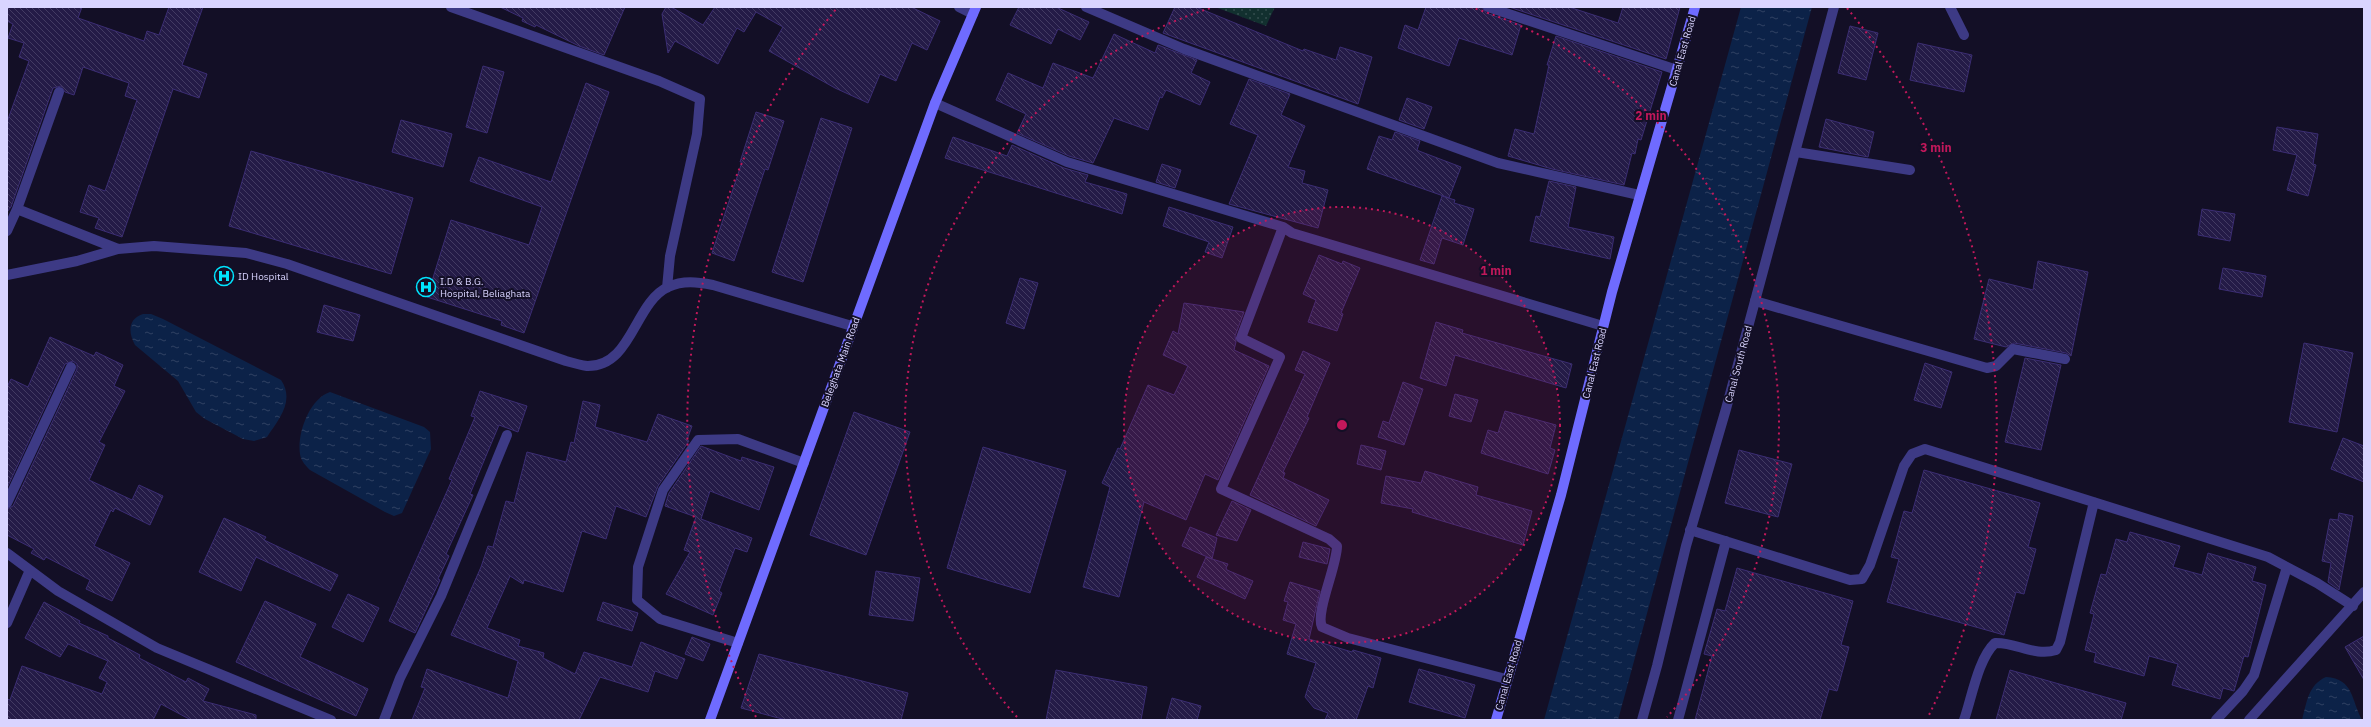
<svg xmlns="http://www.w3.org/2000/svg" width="2371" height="727" font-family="'IBM Plex Sans',sans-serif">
	<defs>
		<pattern id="park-dots" width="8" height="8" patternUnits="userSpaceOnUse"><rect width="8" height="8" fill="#12302f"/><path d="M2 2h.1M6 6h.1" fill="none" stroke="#344d4e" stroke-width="1.8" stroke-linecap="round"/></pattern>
		<pattern id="water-ripples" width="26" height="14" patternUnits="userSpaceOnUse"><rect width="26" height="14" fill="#0c2248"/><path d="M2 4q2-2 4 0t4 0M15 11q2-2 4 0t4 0" fill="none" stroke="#2f4163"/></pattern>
		<pattern id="building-back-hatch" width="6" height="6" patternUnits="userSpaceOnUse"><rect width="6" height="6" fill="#241b47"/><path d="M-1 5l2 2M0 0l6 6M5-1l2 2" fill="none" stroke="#433b63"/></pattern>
	</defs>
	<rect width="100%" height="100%" fill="#130f26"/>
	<!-- park -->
	<path fill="url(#park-dots)" d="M1215,7H1275L1266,26Z"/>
	<!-- water -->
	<path fill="url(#water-ripples)" d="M1741,7H1812L1618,720H1544Z
		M143,314H151L163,319L281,380C295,401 279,419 267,437L254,441L243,439L205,419L196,412L178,381L135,345C128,332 128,319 143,314Z
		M330,392L424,427L430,432L431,449L402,513L394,516L385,512L310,470C306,466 301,461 300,454C297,434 309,399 330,392Z
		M2326,677C2354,679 2351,700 2362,720H2302C2307,702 2308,685 2326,677Z"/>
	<!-- building -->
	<path fill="url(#building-back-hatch)" stroke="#3b2d73" d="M7,7H82L78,18L144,41L147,31L159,35L169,7H203L182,65L207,74L199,98L173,89L122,237L95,228L99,218L80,212L89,185L105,191L137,100L125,96L129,83L83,67L74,95L65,92L61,86L53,88L11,207L7,212V122L29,61L19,57L24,43L8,38L13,24L7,21Z
		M500,7H625L604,55L579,46L536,25L535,27L522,21L523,18Z
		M666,7H671L703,25L715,7H911L940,21L927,50L912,43L896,81L880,74L868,103L835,88L769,51L783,27L756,12L744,32L737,28L718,64L675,41L668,53L662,14Z
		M1019,7H1056L1089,22L1080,40L1058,29L1051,44L1010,25Z
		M1175,7H1196L1303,51L1304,49L1336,60L1340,47L1372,57L1358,104L1163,33Z
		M1426,7H1482L1486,13L1521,25L1512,55L1459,38L1449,66L1398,48L1405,25L1418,30Z
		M1509,7H1569L1618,23L1623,7H1680L1666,59Z
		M1850,26L1878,33L1866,80L1838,73Z
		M1114,34L1155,53L1158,45L1197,60L1191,73L1210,82L1200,105L1166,90L1162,98L1160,97L1148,130L1114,118L1093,163L1069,156L1017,133L1026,114L996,100L1008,73L1043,88L1053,63L1093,78Z
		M1556,36L1662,72L1641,140L1638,139L1635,154L1632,153L1624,185L1552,169L1508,156L1515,129L1534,134L1549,65H1547Z
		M1918,43L1972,55L1964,92L1910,80Z
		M483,66L504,72L487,133L466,127Z
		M1249,79L1290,94L1281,115L1305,126L1288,167L1305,171L1302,183L1328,190L1318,228L1229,204L1258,135L1230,124Z
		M586,83L609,92L524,333L501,325L502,321L427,297L451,220L529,245L542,207L470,181L479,157L551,182Z
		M1407,98L1432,107L1424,129L1399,120Z
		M756,112L784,121L768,170L765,169L734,261L712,253L742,162H740Z
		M821,118L852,128L803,282L772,272Z
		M1826,119L1874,132L1868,157L1819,147Z
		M401,120L452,134L443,167L392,152Z
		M2277,127L2318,134L2313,164L2316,165L2308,196L2287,190L2297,155L2273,150Z
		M1395,132L1420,141L1417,150L1419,151L1461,167L1449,198L1367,169L1379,136L1392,140Z
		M953,137L1007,156L1012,145L1064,168L1088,175L1085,182L1127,194L1122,214L945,158Z
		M251,151L413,198L391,274L229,226Z
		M1162,164L1181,170L1175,188L1156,182Z
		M1549,181L1576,187L1568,227L1614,237L1610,259L1530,241L1536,216L1540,217Z
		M1442,196L1455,200L1454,203L1474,209L1463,245L1442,238L1434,264L1420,260Z
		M1169,207L1233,227L1222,258L1205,252L1209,242L1163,226Z
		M2202,209L2235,214L2230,241L2198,235Z
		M1319,255L1342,264L1343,261L1360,268L1341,313L1343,314L1337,331L1308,322L1316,300L1303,294Z
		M2038,261L2088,272L2071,356L2066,353L2014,343L2006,347L1974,339L1989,279L2033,290Z
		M2223,268L2266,276L2262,297L2219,289Z
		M1020,278L1038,283L1024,329L1006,323Z
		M1184,303L1244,312L1235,336L1236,342L1234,350L1269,366L1218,480L1205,474L1186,520L1144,502L1119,597L1083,587L1110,487L1102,483L1118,448L1120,449L1148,385L1174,395L1188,366L1163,355L1173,331L1178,334Z
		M324,305L360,315L353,341L317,332Z
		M1436,322L1463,330L1462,333L1572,364L1566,388L1455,355L1446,386L1420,378Z
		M50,337L94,356L96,352L123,365L114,386L125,391L99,442L105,445L89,480L132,500L139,485L163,496L150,525L115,508L113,512L111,510L94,546L130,563L112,601L86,589L90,580L46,557L44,560L31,553L34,549L7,535V509L13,506L77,369V364L73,361L65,364L7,488V387L11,379L28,387Z
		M2304,343L2353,353L2337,432L2289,422Z
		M1303,351L1330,363L1307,417L1309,418L1283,472L1285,473L1283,478L1329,500L1316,526L1250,495L1305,374L1295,370Z
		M2025,358L2061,365L2041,450L2005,442Z
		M1925,363L1952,372L1941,408L1914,400Z
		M1403,382L1423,389L1404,445L1378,437L1383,421L1389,423Z
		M480,391L527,406L518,432L499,425L470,494L473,495L446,554L449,556L438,579L440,580L415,633L389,621L452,480L449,479L475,417L471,416Z
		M1455,394L1478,400L1471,422L1449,416Z
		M583,401L600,405L595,427L647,442L658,414L692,426L687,440L689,441L658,486L646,517L616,506L606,539L582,531L563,592L524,580L523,584L510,576L487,628L520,640L518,646L544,653L543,658L575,674L584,652L632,667L641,642L685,659L677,679L655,671L648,692L600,677L579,720H412L425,688L421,687L427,669L508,698L518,661L451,635L481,567L488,546L493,547L506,501L514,503L527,452L566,462L571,442L574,443Z
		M1505,411L1556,425L1550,448L1555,450L1548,474L1481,453L1488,430L1498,433Z
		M854,412L910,432L866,555L810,535Z
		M2343,438L2364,446V482L2331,469Z
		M1361,445L1386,451L1381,470L1357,464Z
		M701,446L741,461L742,457L774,467L759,510L710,491L701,519L752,538L747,552L735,548L719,591L722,593L713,615L666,594L690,552L684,550L696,517L665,506L669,493Z
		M983,447L1066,471L1030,593L947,568Z
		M1739,450L1792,464L1778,517L1725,503Z
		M1924,470L2040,503L2028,547L2036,549L2024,594L2016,592L2004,635L1887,602L1899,559L1891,557L1896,540L1904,511L1912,513Z
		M1425,471L1478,487L1476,495L1532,511L1523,545L1412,512L1413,509L1381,503L1386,476L1421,483Z
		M1232,501L1251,510L1237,541L1216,535Z
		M2339,513L2353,516L2339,590L2328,582L2331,563L2322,561L2330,519L2338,520Z
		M224,518L266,537L264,540L338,575L330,591L256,557L241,591L199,572Z
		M1190,527L1217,538L1212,559L1182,546Z
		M2130,532L2180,546L2173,567L2202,575L2208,553L2256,567L2252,581L2266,585L2248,657L2244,656L2234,691L2223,688L2220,699L2172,685L2178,664L2149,656L2144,676L2094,662L2096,653L2085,650L2094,614L2090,613L2101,574L2106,575L2116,539L2127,542Z
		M1303,542L1330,549L1327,564L1299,557Z
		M1206,557L1228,564L1226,568L1227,570L1253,581L1245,599L1197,577Z
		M1737,568L1853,601L1841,645L1849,647L1837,691L1829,689L1820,720H1695L1712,656L1704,654L1709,637L1717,609L1725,611Z
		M876,571L920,578L913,621L869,615Z
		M1290,582L1320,591L1309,639L1352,652L1353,650L1381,658L1373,688L1368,686L1356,720H1325L1328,713L1314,708L1305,697L1316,663L1287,654L1296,624L1283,620L1288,602L1284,601Z
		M348,594L379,608L363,642L332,627Z
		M265,601L316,624L300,657L368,689L356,716L236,662Z
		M44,602L80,621L79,623L108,636V638L140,655L139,658L186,682L188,678L209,689L203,701L256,715V720H191L161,704L153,720H7V699L10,700L22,666L102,694L107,682L99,678L108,661L68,644L60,657L25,638Z
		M603,602L638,613L632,631L597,620Z
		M2364,636V680L2345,647Z
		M692,637L710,644L703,661L685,654Z
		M759,654L908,693L901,720H786L741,708Z
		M1419,669L1475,685L1465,718L1409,702Z
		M1056,670L1147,687L1141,720H1046Z
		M2010,670L2126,703L2121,720H1996Z
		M1172,698L1201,706L1197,720H1166Z"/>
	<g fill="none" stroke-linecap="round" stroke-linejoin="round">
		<!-- service -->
		<path stroke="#3d3a85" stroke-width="10" d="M451,7L659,81L700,99L697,134L670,256L667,288
			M1950,7L1964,35
			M17,209L59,92
			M7,231L17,209L118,249
			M7,275L77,261L118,249L154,246L246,253L287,264L566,361C573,363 580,365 587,366C632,367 634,303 668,287C683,280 698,282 713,285L852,326
			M1755,301L1987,368L1996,366L2013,349L2065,359
			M1690,530L1850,580L1862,579L1870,565L1904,466L1912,454L1925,449L2268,557L2317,583L2353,606
			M1678,720L1726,541
			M1964,720C1972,697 1978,659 1995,643C2016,642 2035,657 2056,650L2060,642L2094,502
			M2216,720L2243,691L2254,675L2287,567"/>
		<!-- minor -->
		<path stroke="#3d3a85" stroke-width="10" d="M959,7L973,14
			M1086,7L1184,49L1498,163L1639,195
			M1488,7L1677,70
			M935,103L1067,162L1283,227L1292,233L1603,326
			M1796,152L1910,170
			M1283,227L1241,338L1280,357L1221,489L1329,539L1337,546C1337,566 1315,613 1322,627L1348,638L1506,679
			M7,503L71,367
			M7,553L58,591L157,648L331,720
			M7,623L30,570
			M738,643L660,619L637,600L638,567L663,490L698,440L738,439L804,463
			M384,720L400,678L441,596L507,435"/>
		<!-- tertiary -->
		<path stroke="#3d3a85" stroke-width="10" d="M1642,720L1657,666L1686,546L1726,409L1834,7
			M2249,720L2364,592"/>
		<!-- secondary -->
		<path stroke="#6f6bff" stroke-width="10" d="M710,720L935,103L976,7
			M1496,720L1561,495L1612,292L1695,7"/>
	</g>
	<!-- distance rings -->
	<circle cx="1342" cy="425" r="218" fill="#c2185b" fill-opacity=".12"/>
	<g fill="none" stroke="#c2185b" stroke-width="2" stroke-dasharray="2 4">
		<circle cx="1342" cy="425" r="218"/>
		<path d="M1017 717A437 437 0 0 1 1214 7M1470 7A437 437 0 0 1 1667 717"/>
		<path d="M756 717A655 655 0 0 1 837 8M1847 8A655 655 0 0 1 1928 717"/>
	</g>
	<!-- icons -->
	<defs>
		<g id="hospital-ring" transform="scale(1)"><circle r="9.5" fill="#130f26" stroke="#00e5ff" stroke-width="1.5"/><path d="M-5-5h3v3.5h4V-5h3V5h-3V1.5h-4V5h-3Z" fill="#00e5ff"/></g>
	</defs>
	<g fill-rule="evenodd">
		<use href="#hospital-ring" x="224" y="276"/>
		<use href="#hospital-ring" x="426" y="287"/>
	</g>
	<g text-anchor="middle" stroke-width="4" stroke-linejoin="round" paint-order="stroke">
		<!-- street labels -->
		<g font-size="10" fill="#d9d4ff" stroke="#130f26">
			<text transform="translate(1682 51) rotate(-74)" y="4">Canal East Road</text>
			<text transform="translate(840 362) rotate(-70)" y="4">Beleghata Main Road</text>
			<text transform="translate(1594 363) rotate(-76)" y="4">Canal East Road</text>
			<text transform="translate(1738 364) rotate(-75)" y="4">Canal South Road</text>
			<text transform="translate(1508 675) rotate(-74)" y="4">Canal East Road</text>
		</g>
		<!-- poi labels -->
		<g font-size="10" fill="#d9d4ff" stroke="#130f26" text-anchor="start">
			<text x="238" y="280">ID Hospital</text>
			<text x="440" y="285">I.D &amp; B.G.<tspan x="440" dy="12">Hospital, Beliaghata</tspan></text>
		</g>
	</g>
	<circle cx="1342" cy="425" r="6" fill="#c2185b" stroke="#130f26" stroke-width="2"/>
	<g font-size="12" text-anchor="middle" font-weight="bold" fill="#c2185b" stroke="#130f26" stroke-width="4" stroke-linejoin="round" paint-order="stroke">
		<text x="1651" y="120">2 min</text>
		<text x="1936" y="152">3 min</text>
		<text x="1496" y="275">1 min</text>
	</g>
	<!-- border -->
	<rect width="2371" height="727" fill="none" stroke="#d9d4ff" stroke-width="16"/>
</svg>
